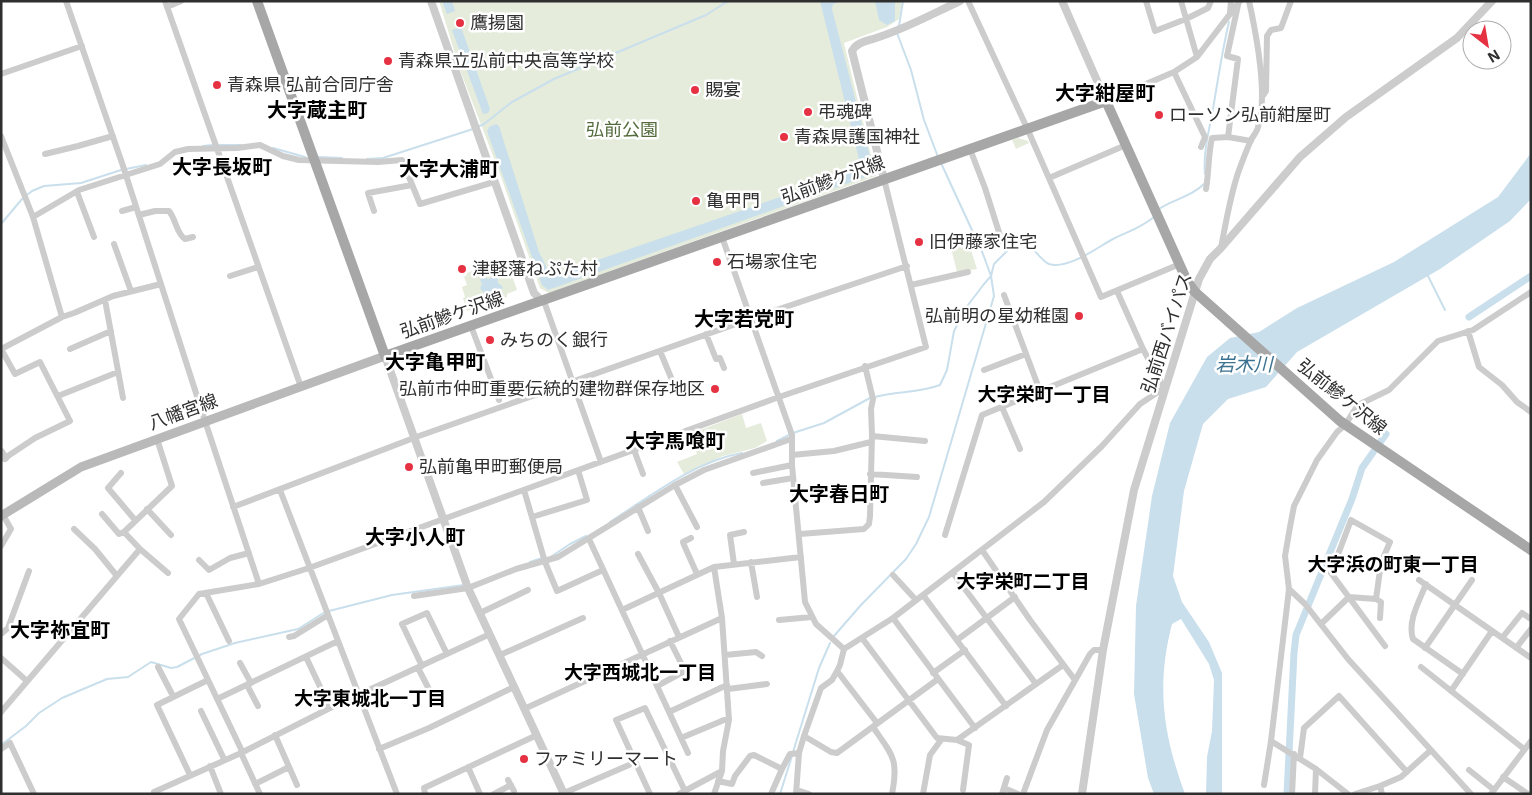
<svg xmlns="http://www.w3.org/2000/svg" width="1532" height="795" font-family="Inter,'Noto Sans JP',sans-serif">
	<rect width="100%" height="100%" fill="#fff"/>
	<!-- green -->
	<path fill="#e5ecdc" d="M439,1H902L899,19L887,27L844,43L876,176L549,293L540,288L500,174L460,70Z
		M1018,138L1028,141L1029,143L1016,149L1012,140Z
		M969,244L977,269L957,272L951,248Z
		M506,259L517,290L507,294V297L505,298L504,296L476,305V308L467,311L463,298L465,297L462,287L467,285L464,277L467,275V273Z
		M742,414L746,428L761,423L767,441L755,448L723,456L684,474L677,462L697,454L690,434Z"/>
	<!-- water -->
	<path fill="#c9dfec" d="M442,1H452L455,11L447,14Z
		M820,1H843L833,4L832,9L874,172L871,175L548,290L542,285L487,131L489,127L496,124L499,126L539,252L548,270L554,275L856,171L860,167L858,155Z
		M875,1H895V21L887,25L879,20Z
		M461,27L490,109L488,113L483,114L452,30Z
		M1531,153V199L1510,221L1440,269L1297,352L1266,387L1228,399L1203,424L1184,491L1173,576L1182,602L1209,642L1222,673V794H1206L1207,757L1212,731L1214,680L1209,664L1181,619L1172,624C1156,686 1163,734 1185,794H1154L1148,778L1134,694L1136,606L1152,496L1170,423L1207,357L1230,338L1259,332L1297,308L1394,262L1498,197Z
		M499,267L503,271L498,278V283L502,286L503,288L500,290H494L487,293L483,292L480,288L482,284L480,280L483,277L488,279L493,277Z"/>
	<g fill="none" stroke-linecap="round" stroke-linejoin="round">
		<!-- stream -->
		<path stroke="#c9dfec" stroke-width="2" d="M899,26L903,1
			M897,33L911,70L924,120L938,157
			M477,127L484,124L512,102L554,79L706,15L728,1
			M218,145H241
			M203,146L213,145
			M273,148L305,157
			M317,157L342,158
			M367,159L383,158L473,129
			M126,169L146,165
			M1205,174C1203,152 1209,131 1213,109C1218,80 1222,51 1229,22
			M1159,209C1174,199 1191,197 1204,184
			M1,224L22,199L32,191L44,186L81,183L121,170
			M1427,274L1445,310
			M875,397C896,391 919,393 940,385L947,370L954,331L968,305L984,284L991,276L994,264L1010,248L1021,244C1024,246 1029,247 1032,249C1038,253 1042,261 1049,264C1068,270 1098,247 1113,239C1129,231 1139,229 1154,217
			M777,441L793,433L824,423L870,398
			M610,522C649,497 695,461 742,453
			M552,556L570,544L586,536
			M530,562L542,558
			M329,611L392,595L464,585
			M834,636L861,605L906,559L916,544L929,517L994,296L991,276L983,254L941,163
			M1,745L26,726L39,713L62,698L107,679L128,677L151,662L171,668L177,667L202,654L235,643L298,629L325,612
			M793,752L819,668L830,643
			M780,794L792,756"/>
		<!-- canal -->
		<path stroke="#c9dfec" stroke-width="7" d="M1469,317L1531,276
			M1287,794L1294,653L1296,635L1352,499L1362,468L1386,434"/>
		<!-- minor -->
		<path stroke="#ccc" stroke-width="6" d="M66,1L123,166L205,421L259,584
			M165,1L301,387
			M968,1L1027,128L1101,297L1180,264
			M1146,1L1155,31L1186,19L1208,8L1211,1
			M1181,1L1197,57
			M167,7L181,1
			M1230,13L1231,1
			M1174,72L1205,137L1201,147
			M1,74L82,46
			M1262,97L1266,91L1267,36L1271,30L1281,28L1291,1
			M1106,101L1174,72L1197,57L1240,1
			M1,136L33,217L62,317
			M1228,137L1238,59L1227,56L1238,5
			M970,149L985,188L1003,245
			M45,154L78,146L113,136
			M1049,178L1126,145
			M1206,189C1209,172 1208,155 1212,138L1228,137L1251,141
			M77,192L94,237
			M122,211L136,207
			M374,211L368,193L412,185
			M139,215L155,211H169C176,219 176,233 185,239L193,237
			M33,217L79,190L160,164L175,152L188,149L237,148L260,145L283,156L299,160L378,162L402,160L420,204L494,182
			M722,237L792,435V465L805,602L816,624L844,649
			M114,244L131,291
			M1221,248C1226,222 1230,197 1238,173C1242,162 1246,151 1251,140C1253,136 1257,132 1258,127C1268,97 1256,33 1249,1
			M230,276L258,267
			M911,285L968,272
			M1004,295L1040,391
			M105,300L123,398
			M542,301L545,304L601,462
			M471,326L499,400
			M1468,331L1479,367L1502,385L1517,402L1531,412
			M706,334L716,359L720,358L724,368
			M1,349L15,374L40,362L70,421L35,438L5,458
			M1,349L62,317L74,313L113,296L161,284
			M70,349L111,331
			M660,351L672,380
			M984,370L1026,354
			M58,396L118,372
			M1002,407L1020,449
			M872,436L925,441
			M634,450L643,474
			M792,455L834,451L871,442
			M121,473L108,488L135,520
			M753,473L792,465
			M870,474L917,477
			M763,483L793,478
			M675,485L697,527
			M280,490L397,794
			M524,490L545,562L557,591L603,570
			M233,507L419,436L750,319L907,266
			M638,507L648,531
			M147,509L171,535
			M102,514L119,534L124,532
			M532,517L587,500L578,470
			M74,529L95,549L117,576
			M800,534L864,529L869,524L870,516L872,436L871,409L873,399L865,366
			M945,535L982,415L1143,349
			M691,538L683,542L684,545L697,574
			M589,539L688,753
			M1,546L11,529L3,515
			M140,549L168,573
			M982,550L1030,620L1075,680
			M638,554L659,593L679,637
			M199,560L209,570L230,558L249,553
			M751,562L757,597
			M734,564L730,535L744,532
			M953,573L1036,684
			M893,575L916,600
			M1419,580L1531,658
			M1426,584C1420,600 1407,621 1413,639L1463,674
			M1289,589L1305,604L1348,659L1471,794
			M206,593L229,641
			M923,595L1006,706
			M414,596L468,588L516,569L558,557L675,485L704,470L791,439
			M1376,599L1381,602L1380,618
			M622,610L714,567L801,557
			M480,613L528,590
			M893,618L975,728
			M779,620L812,617
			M1321,624L1349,597L1376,599L1381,563L1390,542L1351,520L1331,573L1385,646
			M1,634L8,628L29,571
			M289,637L294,636L328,615
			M862,638L937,738L957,740L1063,665
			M1502,638L1522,613L1531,619
			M957,640L1015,597
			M1425,648L1472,580
			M1516,648L1531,629
			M500,655L583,618
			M725,655L756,652L762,656
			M306,657L330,708
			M1,658L27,681
			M240,663L251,683
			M422,666L402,624L427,613L447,654
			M158,667L173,696
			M1421,667L1524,749
			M418,668L432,695
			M933,673L965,650
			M247,685L258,706
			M657,686L685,671L670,641
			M728,689L767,684
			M1451,691L1492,631
			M217,699L338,641
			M524,709L722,618
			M201,711L224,759
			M1,712L140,549L124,532L172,486L157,439
			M669,712L727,685
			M877,723L837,671L840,665L844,649L893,618L1044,502L1102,446L1140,404L1164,388L1143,349L1117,291
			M873,727C892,755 899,758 892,794
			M275,735L297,785
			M804,736L831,752L837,753L938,679
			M681,738L724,720H729
			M957,740L969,745L963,790
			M1271,741L1316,769L1348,794
			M1,749L10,743L34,794
			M379,749L429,728L514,687
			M1300,758L1304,728L1339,696L1407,772
			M210,766L221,794
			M468,767L480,794
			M1469,770L1494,790
			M190,775L157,705L208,680
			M1503,777L1528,794
			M508,780L514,791
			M718,781L732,784L735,776L750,756L754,755L782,769L790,754L799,753
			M255,784L289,767
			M1264,785L1271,741L1289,589L1285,556L1290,527L1294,506L1317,460L1337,432L1345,425L1358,405L1389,390L1438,341L1473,330L1531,292
			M1380,786L1382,794
			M1004,788L1018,794
			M797,790L809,794
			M564,793L629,765
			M155,794L154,792L241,753L330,708L490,634
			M260,794L241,753V749L179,619L199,594L259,584L309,568L779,397L926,347L884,179
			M425,794L424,788L537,735
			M494,794L511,785
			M650,794L616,720L645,708L685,791
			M679,794L722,771
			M714,794L722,771L723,751L729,720L722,618L714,567
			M771,794L782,769
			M796,794L799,753L804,736L821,688L832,680L837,671
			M923,794L930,755L941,740
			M1002,794L1007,778
			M1023,794L1047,730L1090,654L1094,650H1103
			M1292,794L1294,754
			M1315,794L1316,769
			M1355,794L1380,786L1401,777L1431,750
			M1491,794L1531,741"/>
		<!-- tertiary -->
		<path stroke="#ccc" stroke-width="8" d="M431,1L534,293L542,301
			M1062,1L1106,101
			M884,179L852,51C857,42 867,41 876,38C905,29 932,14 960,1
			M385,356L468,588L564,794
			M1,452L5,458
			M1082,794L1103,650L1134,490L1199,279L1210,259L1221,248L1300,157L1346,117L1457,38L1492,1"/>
		<!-- secondary -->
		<path stroke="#b9b9b9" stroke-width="9" d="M1,516L81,467L385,356"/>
		<!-- primary -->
		<path stroke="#a7a7a7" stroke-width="10" d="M257,1L385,356L1106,101L1187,281L1195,292L1340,421L1531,550"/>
	</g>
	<!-- markers -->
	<g fill="#e53142" stroke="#fff" stroke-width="2">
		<circle cx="460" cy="23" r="5"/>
		<circle cx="388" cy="61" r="5"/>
		<circle cx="217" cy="85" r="5"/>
		<circle cx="695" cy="90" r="5"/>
		<circle cx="808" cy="112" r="5"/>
		<circle cx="1159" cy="115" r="5"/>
		<circle cx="784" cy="137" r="5"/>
		<circle cx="696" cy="201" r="5"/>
		<circle cx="919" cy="242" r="5"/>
		<circle cx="717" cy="262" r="5"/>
		<circle cx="462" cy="269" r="5"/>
		<circle cx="1079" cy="316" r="5"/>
		<circle cx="490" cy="340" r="5"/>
		<circle cx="715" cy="389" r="5"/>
		<circle cx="409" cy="467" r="5"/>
		<circle cx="524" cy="759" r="5"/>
	</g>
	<g text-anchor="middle" stroke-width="5" stroke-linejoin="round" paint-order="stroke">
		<!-- poi labels -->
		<g font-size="18" fill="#2f2f2f" stroke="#fff" text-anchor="start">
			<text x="470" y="29">鷹揚園</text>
			<text x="398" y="67">青森県立弘前中央高等学校</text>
			<text x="227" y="91">青森県 弘前合同庁舎</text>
			<text x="705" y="96">賜宴</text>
			<text x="818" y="118">弔魂碑</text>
			<text x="1169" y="121">ローソン弘前紺屋町</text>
			<text x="794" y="143">青森県護国神社</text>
			<text x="706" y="207">亀甲門</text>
			<text x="929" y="248">旧伊藤家住宅</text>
			<text x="727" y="268">石場家住宅</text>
			<text x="472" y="275">津軽藩ねぷた村</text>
			<text x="1069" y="322" text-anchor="end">弘前明の星幼稚園</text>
			<text x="500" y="346">みちのく銀行</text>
			<text x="705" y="395" text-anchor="end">弘前市仲町重要伝統的建物群保存地区</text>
			<text x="419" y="473">弘前亀甲町郵便局</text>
			<text x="534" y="765">ファミリーマート</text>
		</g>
		<!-- park labels -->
		<g font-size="18" fill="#536b3c" stroke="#fff">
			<text x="622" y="136">弘前公園</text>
		</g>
		<!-- street labels -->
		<g font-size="18" fill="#2f2f2f" stroke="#fff">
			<text transform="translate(833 180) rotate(-20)" y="6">弘前鰺ケ沢線</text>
			<text transform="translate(452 315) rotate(-19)" y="6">弘前鰺ケ沢線</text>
			<text transform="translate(1167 333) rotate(-72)" y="6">弘前西バイパス</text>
			<text transform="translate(1342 397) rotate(39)" y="6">弘前鰺ケ沢線</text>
			<text transform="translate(183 412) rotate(-20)" y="6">八幡宮線</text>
		</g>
		<!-- water labels -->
		<g font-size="19" font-style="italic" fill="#3c7291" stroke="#fff">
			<text x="1244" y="371">岩木川</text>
		</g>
		<!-- neighbourhood labels -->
		<g font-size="19" font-weight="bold" fill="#000" stroke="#fff">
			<text x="1044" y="401">大字栄町一丁目</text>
			<text x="1393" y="571">大字浜の町東一丁目</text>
			<text x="1023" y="588">大字栄町二丁目</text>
			<text x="640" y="679">大字西城北一丁目</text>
			<text x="370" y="705">大字東城北一丁目</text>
		</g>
		<!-- quarter labels -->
		<g font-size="20" font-weight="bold" fill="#000" stroke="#fff">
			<text x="1105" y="100">大字紺屋町</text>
			<text x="317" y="117">大字蔵主町</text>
			<text x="222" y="174">大字長坂町</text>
			<text x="449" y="176">大字大浦町</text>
			<text x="744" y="326">大字若党町</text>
			<text x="435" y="369">大字亀甲町</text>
			<text x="675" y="448">大字馬喰町</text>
			<text x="839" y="501">大字春日町</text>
			<text x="415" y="544">大字小人町</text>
			<text x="60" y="637">大字祢宜町</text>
		</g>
	</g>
	<!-- border -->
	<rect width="1532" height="795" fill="none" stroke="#2f2f2f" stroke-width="5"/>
	<!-- north arrow -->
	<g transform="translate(1487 45) rotate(149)"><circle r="24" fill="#ffffff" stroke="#acacac"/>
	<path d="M0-4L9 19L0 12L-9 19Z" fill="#e53142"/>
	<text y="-8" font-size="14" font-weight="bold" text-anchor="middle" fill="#2f2f2f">N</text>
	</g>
</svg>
